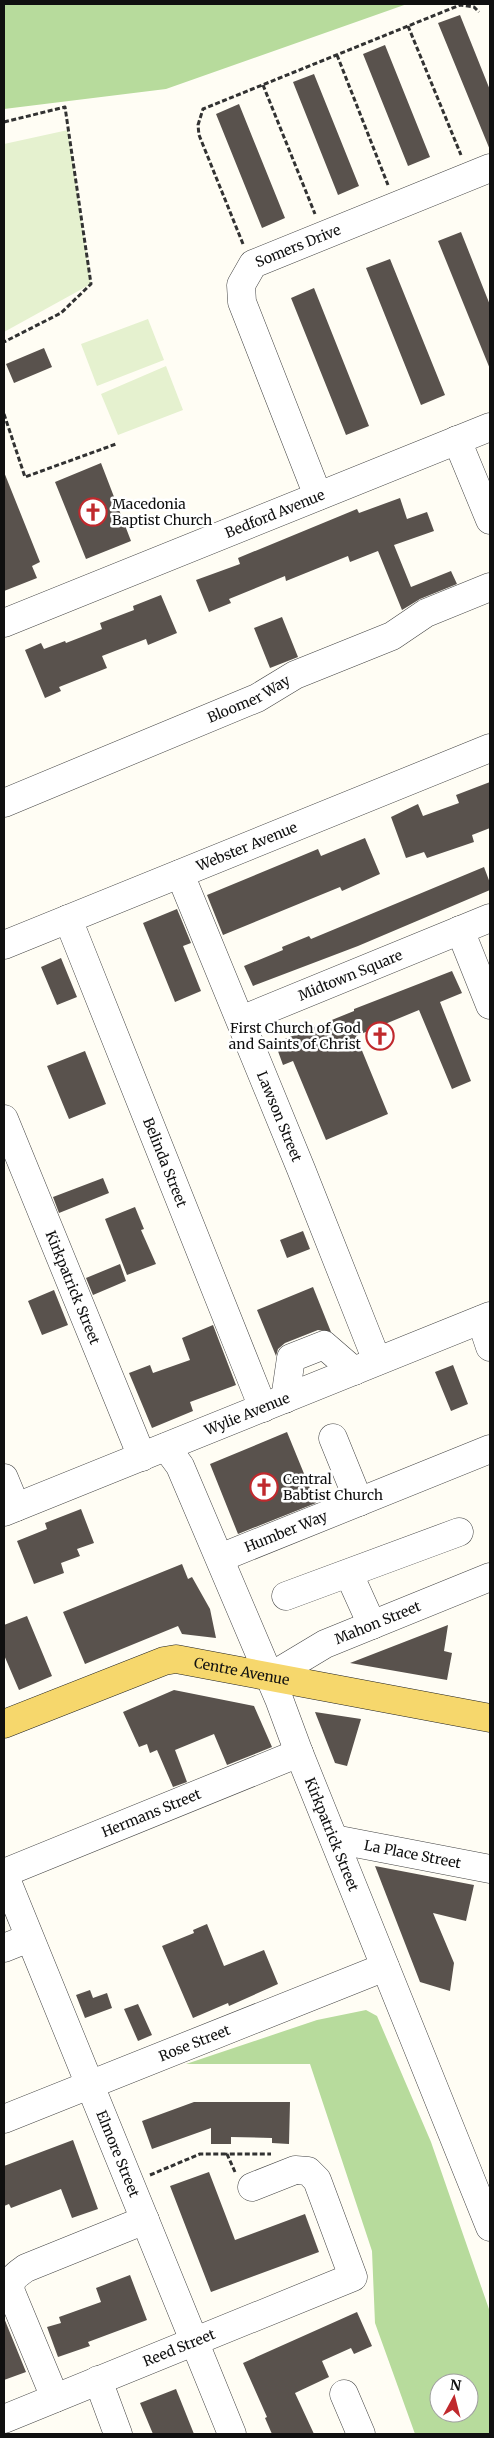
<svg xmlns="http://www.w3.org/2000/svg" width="494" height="2438" font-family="Merriweather,serif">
	<rect width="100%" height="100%" fill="#fffdf4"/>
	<!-- forest -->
	<path fill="#b7db9c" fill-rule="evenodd" d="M4,4H407L166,89L4,109Z
		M366,2010L377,2016L431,2142L490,2312V2434H415L375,2323L372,2251L310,2064H186L317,2020ZM439,2383H469V2413H439Z"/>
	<!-- pitch -->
	<path fill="#e5f1cf" d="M68,130L91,284L4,332V144Z
		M148,319L164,360L97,386L81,344Z
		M166,366L183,410L118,435L101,394Z"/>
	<!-- building -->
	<path fill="#59524d" d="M460,15L490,90V150L438,23Z
		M385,45L430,157L408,166L363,54Z
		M314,74L359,186L338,195L293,82Z
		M239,104L285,218L262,228L216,114Z
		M461,232L490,305V369L438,241Z
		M390,259L445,395L421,405L366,268Z
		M314,288L369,426L346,435L291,298Z
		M44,348L52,367L14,383L6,364Z
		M101,463L131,541L86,559L55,482Z
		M4,472L40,562L32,566L37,578L4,591Z
		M400,498L407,519L427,512L434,531L394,545L411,587L451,571L457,584L420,599L402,610L378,551L350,562L348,556L286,581L285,576L229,599L231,603L209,612L196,580L240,564L238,558L357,509L359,513Z
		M161,595L177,633L148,645L146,639L102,656L107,668L59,687L61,691L45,698L25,650L41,643L44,649L65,641L66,643L102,629L100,623L134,610L133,606Z
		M282,617L298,657L270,668L254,628Z
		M490,782V828L472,835L474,842L427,858L424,852L406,858L391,817L418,804L423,816L459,803L456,795Z
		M365,838L380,874L342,891L340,887L223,935L207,895L318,849L321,856Z
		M484,867L490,883V890L358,946L253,986L244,966L283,950L282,947L309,936L311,939Z
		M177,909L191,943L183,946L201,991L175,1002L143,923Z
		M61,958L77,997L57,1005L41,967Z
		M452,971L462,993L440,1002L471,1081L452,1089L419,1010L356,1036L388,1114L326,1140L293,1061L283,1065L275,1043L354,1011V1009Z
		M85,1051L106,1104L69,1119L47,1066Z
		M103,1178L109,1193L59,1213L53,1197Z
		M135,1207L144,1229L141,1230L156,1264L127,1275L105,1219Z
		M303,1231L310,1249L287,1258L280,1240Z
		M120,1264L126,1281L93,1295L86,1278Z
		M313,1287L331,1332L318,1330L285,1343L278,1349L276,1356L257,1310Z
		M54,1290L68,1325L42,1335L28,1301Z
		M213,1325L236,1385L190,1402L193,1411L152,1428L129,1373L150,1365L153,1373L190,1360L182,1338Z
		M453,1365L468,1404L451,1411L435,1372Z
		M287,1432L316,1503L238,1534L210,1464Z
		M81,1509L94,1543L77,1549L80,1556L61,1563L64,1573L34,1584L17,1541L47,1529L45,1523Z
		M182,1564L188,1579L192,1577L210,1609L216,1638L182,1634L178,1626L85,1664L63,1612Z
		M27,1616L52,1676L19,1690L4,1655V1625Z
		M448,1625L444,1651L452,1653L447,1680L350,1663Z
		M174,1690L254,1706L272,1747L227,1765L214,1734L175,1750L187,1782L173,1787L157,1750L150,1753L147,1744L139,1747L123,1712Z
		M315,1712L361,1719L347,1766L335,1763Z
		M375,1866L474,1885L466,1921L433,1913L454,1963L450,1991L420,1982Z
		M207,1924L224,1966L264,1950L278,1984L229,2006L228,2003L193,2018L162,1946L194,1933L193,1930Z
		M90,1990L93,1998L107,1993L112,2008L85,2018L76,1995Z
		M138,2004L152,2035L138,2041L124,2009Z
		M194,2102H290L289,2144L272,2143V2138L231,2137V2144H211V2128L152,2149L142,2121Z
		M73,2140L98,2209L72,2218L61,2189L11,2208L9,2204L4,2206V2166Z
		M209,2172L235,2240L305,2214L319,2252L211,2292L170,2186Z
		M130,2275L147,2320L88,2342L90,2346L58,2357L47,2327L61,2323L59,2317L101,2302L96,2288Z
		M357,2312L372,2346L354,2354L351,2348L322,2361L329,2377L295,2393L314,2434H272L265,2418L267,2417L243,2363Z
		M4,2318L26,2372L4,2380Z
		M176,2389L194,2434H153L140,2403Z"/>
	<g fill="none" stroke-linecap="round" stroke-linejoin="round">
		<!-- minor casing -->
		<g stroke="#434343" stroke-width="29">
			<g id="minor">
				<path d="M457,440L490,520"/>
				<path id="s1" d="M318,496L242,302L241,285L253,264L490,168"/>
				<path id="s2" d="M4,623L490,427"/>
				<path id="s3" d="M4,803L257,698L295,675L392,636L426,613L490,587"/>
				<path id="s4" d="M180,874L301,1169L377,1361"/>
				<path id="s5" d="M68,919L263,1408"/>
				<path d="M460,930L490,1005"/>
				<path id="s6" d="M4,945L490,748"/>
				<path id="s7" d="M241,1020L490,918"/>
				<path id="s8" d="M4,1119L142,1457"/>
				<path d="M481,1320L490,1347"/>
				<path d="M285,1399L291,1358L324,1345L354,1371"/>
				<path d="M333,1438L359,1502"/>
				<path id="s9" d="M166,1447L180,1466L279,1699L299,1753L490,2227"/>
				<path d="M4,1478L16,1507"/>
				<path id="s10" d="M4,1512L490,1316"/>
				<path id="s11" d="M220,1558L490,1449"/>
				<path d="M349,1574L372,1625"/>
				<path d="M286,1596L459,1532"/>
				<path id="s12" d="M270,1677L325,1644L490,1577"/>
				<path id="s13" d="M334,1839L490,1869"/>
				<path id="s14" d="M4,1873L299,1753"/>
				<path id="s15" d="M4,1874L232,2434"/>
				<path d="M4,1948L29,1938"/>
				<path id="s16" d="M4,2119L385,1967"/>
				<path d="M98,2380L118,2434"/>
				<path d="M344,2394L361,2434"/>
				<path d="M55,2398L11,2292C9,2279 16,2275 26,2268L145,2220"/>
				<path id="s17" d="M4,2419L353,2277L317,2180L308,2171L295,2170L252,2187"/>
			</g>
		</g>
		<!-- major casing -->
		<g stroke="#212121" stroke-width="29">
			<g id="major">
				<path id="s18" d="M4,1724L164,1661L176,1659L490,1718"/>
			</g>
		</g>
		<!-- path -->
		<path stroke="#323232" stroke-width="3" stroke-dasharray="5 2.5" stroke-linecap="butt" d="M408,26L461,155
			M337,55L388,185
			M263,85L315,214
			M4,122L65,107L91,284L61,313L4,342
			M243,244L199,135L198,125L203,109L460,5L474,7L479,12
			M4,414L25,477L116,444
			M235,2172L227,2154H271
			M150,2175L200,2154H227"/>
		<!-- minor -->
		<use href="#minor" stroke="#fff" stroke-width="28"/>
		<!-- major -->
		<use href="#major" stroke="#f6d76c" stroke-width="28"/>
	</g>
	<!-- icons -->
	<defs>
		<g id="church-ring" transform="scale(1.4375)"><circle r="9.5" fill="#fff" stroke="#c0292d" stroke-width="1.5"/><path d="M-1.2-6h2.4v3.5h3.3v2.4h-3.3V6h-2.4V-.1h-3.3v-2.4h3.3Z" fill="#c0292d"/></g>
	</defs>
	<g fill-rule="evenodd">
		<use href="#church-ring" x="93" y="512"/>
		<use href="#church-ring" x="380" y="1036"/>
		<use href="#church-ring" x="264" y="1487"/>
	</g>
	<g text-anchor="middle" stroke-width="5" stroke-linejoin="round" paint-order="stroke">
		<!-- street labels -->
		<g font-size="14" fill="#101010" stroke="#fff">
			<text dy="5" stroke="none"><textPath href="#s1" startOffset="298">Somers Drive</textPath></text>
			<text dy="5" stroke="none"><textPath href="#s2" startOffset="292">Bedford Avenue</textPath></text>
			<text dy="5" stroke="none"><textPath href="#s3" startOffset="266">Bloomer Way</textPath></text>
			<text dy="5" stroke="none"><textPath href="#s6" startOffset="262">Webster Avenue</textPath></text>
			<text dy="5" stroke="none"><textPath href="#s7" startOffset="118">Midtown Square</textPath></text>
			<text dy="5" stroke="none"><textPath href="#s4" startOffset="262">Lawson Street</textPath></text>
			<text dy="5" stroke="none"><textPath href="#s5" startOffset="262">Belinda Street</textPath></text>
			<text dy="5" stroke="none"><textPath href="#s8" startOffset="182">Kirkpatrick Street</textPath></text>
			<text dy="5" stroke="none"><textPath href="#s10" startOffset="262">Wylie Avenue</textPath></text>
			<text dy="5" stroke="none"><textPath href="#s11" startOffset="71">Humber Way</textPath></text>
			<text dy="5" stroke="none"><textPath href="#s12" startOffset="121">Mahon Street</textPath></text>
			<text dy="5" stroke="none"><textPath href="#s18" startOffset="251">Centre Avenue</textPath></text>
			<text dy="5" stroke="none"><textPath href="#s14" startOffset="159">Hermans Street</textPath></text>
			<text dy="5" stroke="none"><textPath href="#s9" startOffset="422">Kirkpatrick Street</textPath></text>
			<text dy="5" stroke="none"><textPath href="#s13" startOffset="80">La Place Street</textPath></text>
			<text dy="5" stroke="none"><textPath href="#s16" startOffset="205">Rose Street</textPath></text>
			<text dy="5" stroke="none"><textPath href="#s15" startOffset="302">Elmore Street</textPath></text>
			<text dy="5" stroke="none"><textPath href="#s17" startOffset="189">Reed Street</textPath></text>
		</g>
		<!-- poi labels -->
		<g font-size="14" fill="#101010" stroke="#fff" text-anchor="start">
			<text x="112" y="509">Macedonia<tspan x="112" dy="16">Baptist Church</tspan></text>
			<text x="361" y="1033" text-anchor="end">First Church of God<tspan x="361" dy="16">and Saints of Christ</tspan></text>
			<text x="283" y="1484">Central<tspan x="283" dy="16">Babtist Church</tspan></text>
		</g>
	</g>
	<!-- border -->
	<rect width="494" height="2438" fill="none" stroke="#101010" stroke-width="10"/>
	<!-- north arrow -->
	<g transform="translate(454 2398) rotate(7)"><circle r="24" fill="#ffffff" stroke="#9f9f9f"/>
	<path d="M0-4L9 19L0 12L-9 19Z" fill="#c0292d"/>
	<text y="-8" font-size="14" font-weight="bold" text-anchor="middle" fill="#101010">N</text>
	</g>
</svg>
